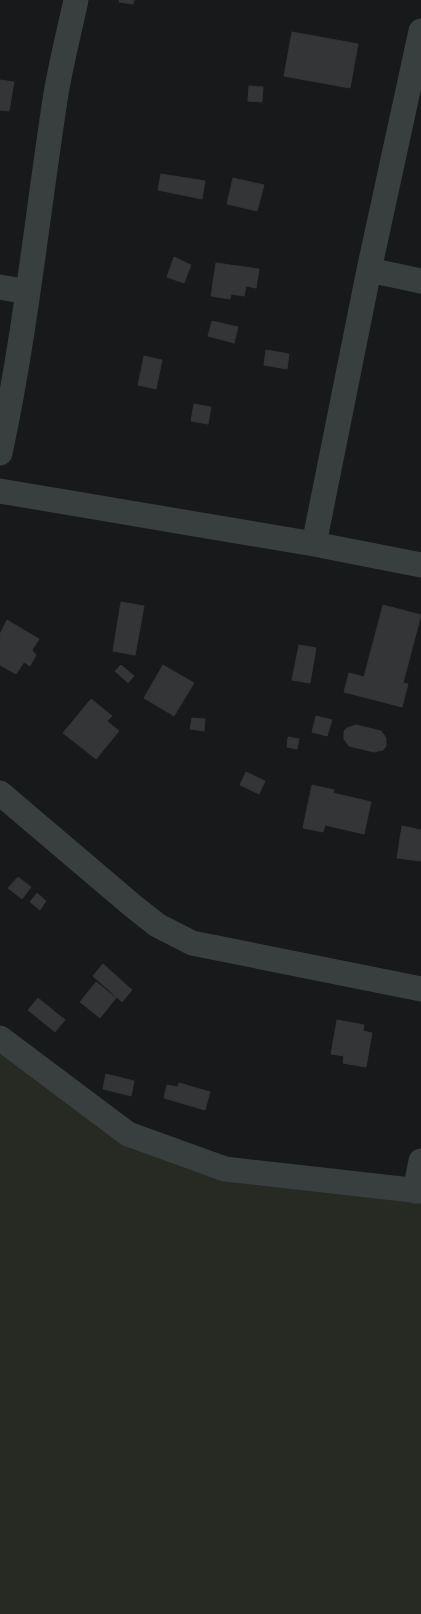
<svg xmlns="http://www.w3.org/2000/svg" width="421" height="1614" font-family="Mulish,sans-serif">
	<rect width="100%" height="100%" fill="#18191a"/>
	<!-- grass -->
	<path fill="#272a22" d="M0,1038L128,1134L225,1169L421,1191V1614H0Z"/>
	<!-- building -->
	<path fill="#333536" stroke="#323536" d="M119,0H134L133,4L119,2Z
		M292,32L358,44L350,88L284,76Z
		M0,80L14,82L9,111L0,110Z
		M249,86L263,87L262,102L248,101Z
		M161,174L205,181L202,199L158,190Z
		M233,178L264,185L257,211L227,204Z
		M174,257L191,265L184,283L167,277Z
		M216,263L259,269L256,288L246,286L244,296L231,294L230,299L211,296Z
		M212,321L238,327L234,343L208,336Z
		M266,350L289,354L287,369L264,365Z
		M144,356L162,360L156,389L138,385Z
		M194,404L211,407L208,424L191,421Z
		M121,602L144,606L135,655L113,651Z
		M383,605L421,615L403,683L408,684L402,707L344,692L349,673L364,677Z
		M7,620L39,639L32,650L36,655L30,666L24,662L16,674L0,665V634Z
		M299,645L316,648L310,683L292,680Z
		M121,665L134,676L128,683L115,671Z
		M163,665L194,683L174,716L144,698Z
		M91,699L112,716L107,721L119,731L96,759L63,733Z
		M316,716L332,720L327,736L312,732Z
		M192,718L205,719L204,731L190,729Z
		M356,725L381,731L386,738V746L383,750L374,752L349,746L344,739V731L347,728Z
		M288,737L299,739L297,749L287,747Z
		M246,772L265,781L259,794L240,785Z
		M312,785L334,790L333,793L371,802L364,834L325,825L323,832L303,828Z
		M402,826L421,830V861L397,858Z
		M18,877L31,887L22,899L8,888Z
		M37,893L46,901L40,910L30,902Z
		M103,964L132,990L122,1002L93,976Z
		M96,982L116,998L100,1018L80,1002Z
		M38,998L65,1020L55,1032L28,1010Z
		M337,1020L364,1025L363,1031L372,1033L366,1067L343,1063L344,1056L331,1054Z
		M106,1074L134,1081L131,1096L103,1089Z
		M179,1083L210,1092L205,1110L164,1098L167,1085L178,1087Z"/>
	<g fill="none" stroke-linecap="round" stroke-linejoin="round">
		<!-- minor -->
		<path stroke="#393e3f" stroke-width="25" d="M369,270L421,281
			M0,287L28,292
			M0,453C25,337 37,218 55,100C60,67 69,33 76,0
			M0,491L314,544L421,565
			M314,544L369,270L421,31
			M0,793L133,906L157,925L192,943L421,989
			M0,1038L128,1134L225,1169L421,1191
			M415,1191L421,1161"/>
	</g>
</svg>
